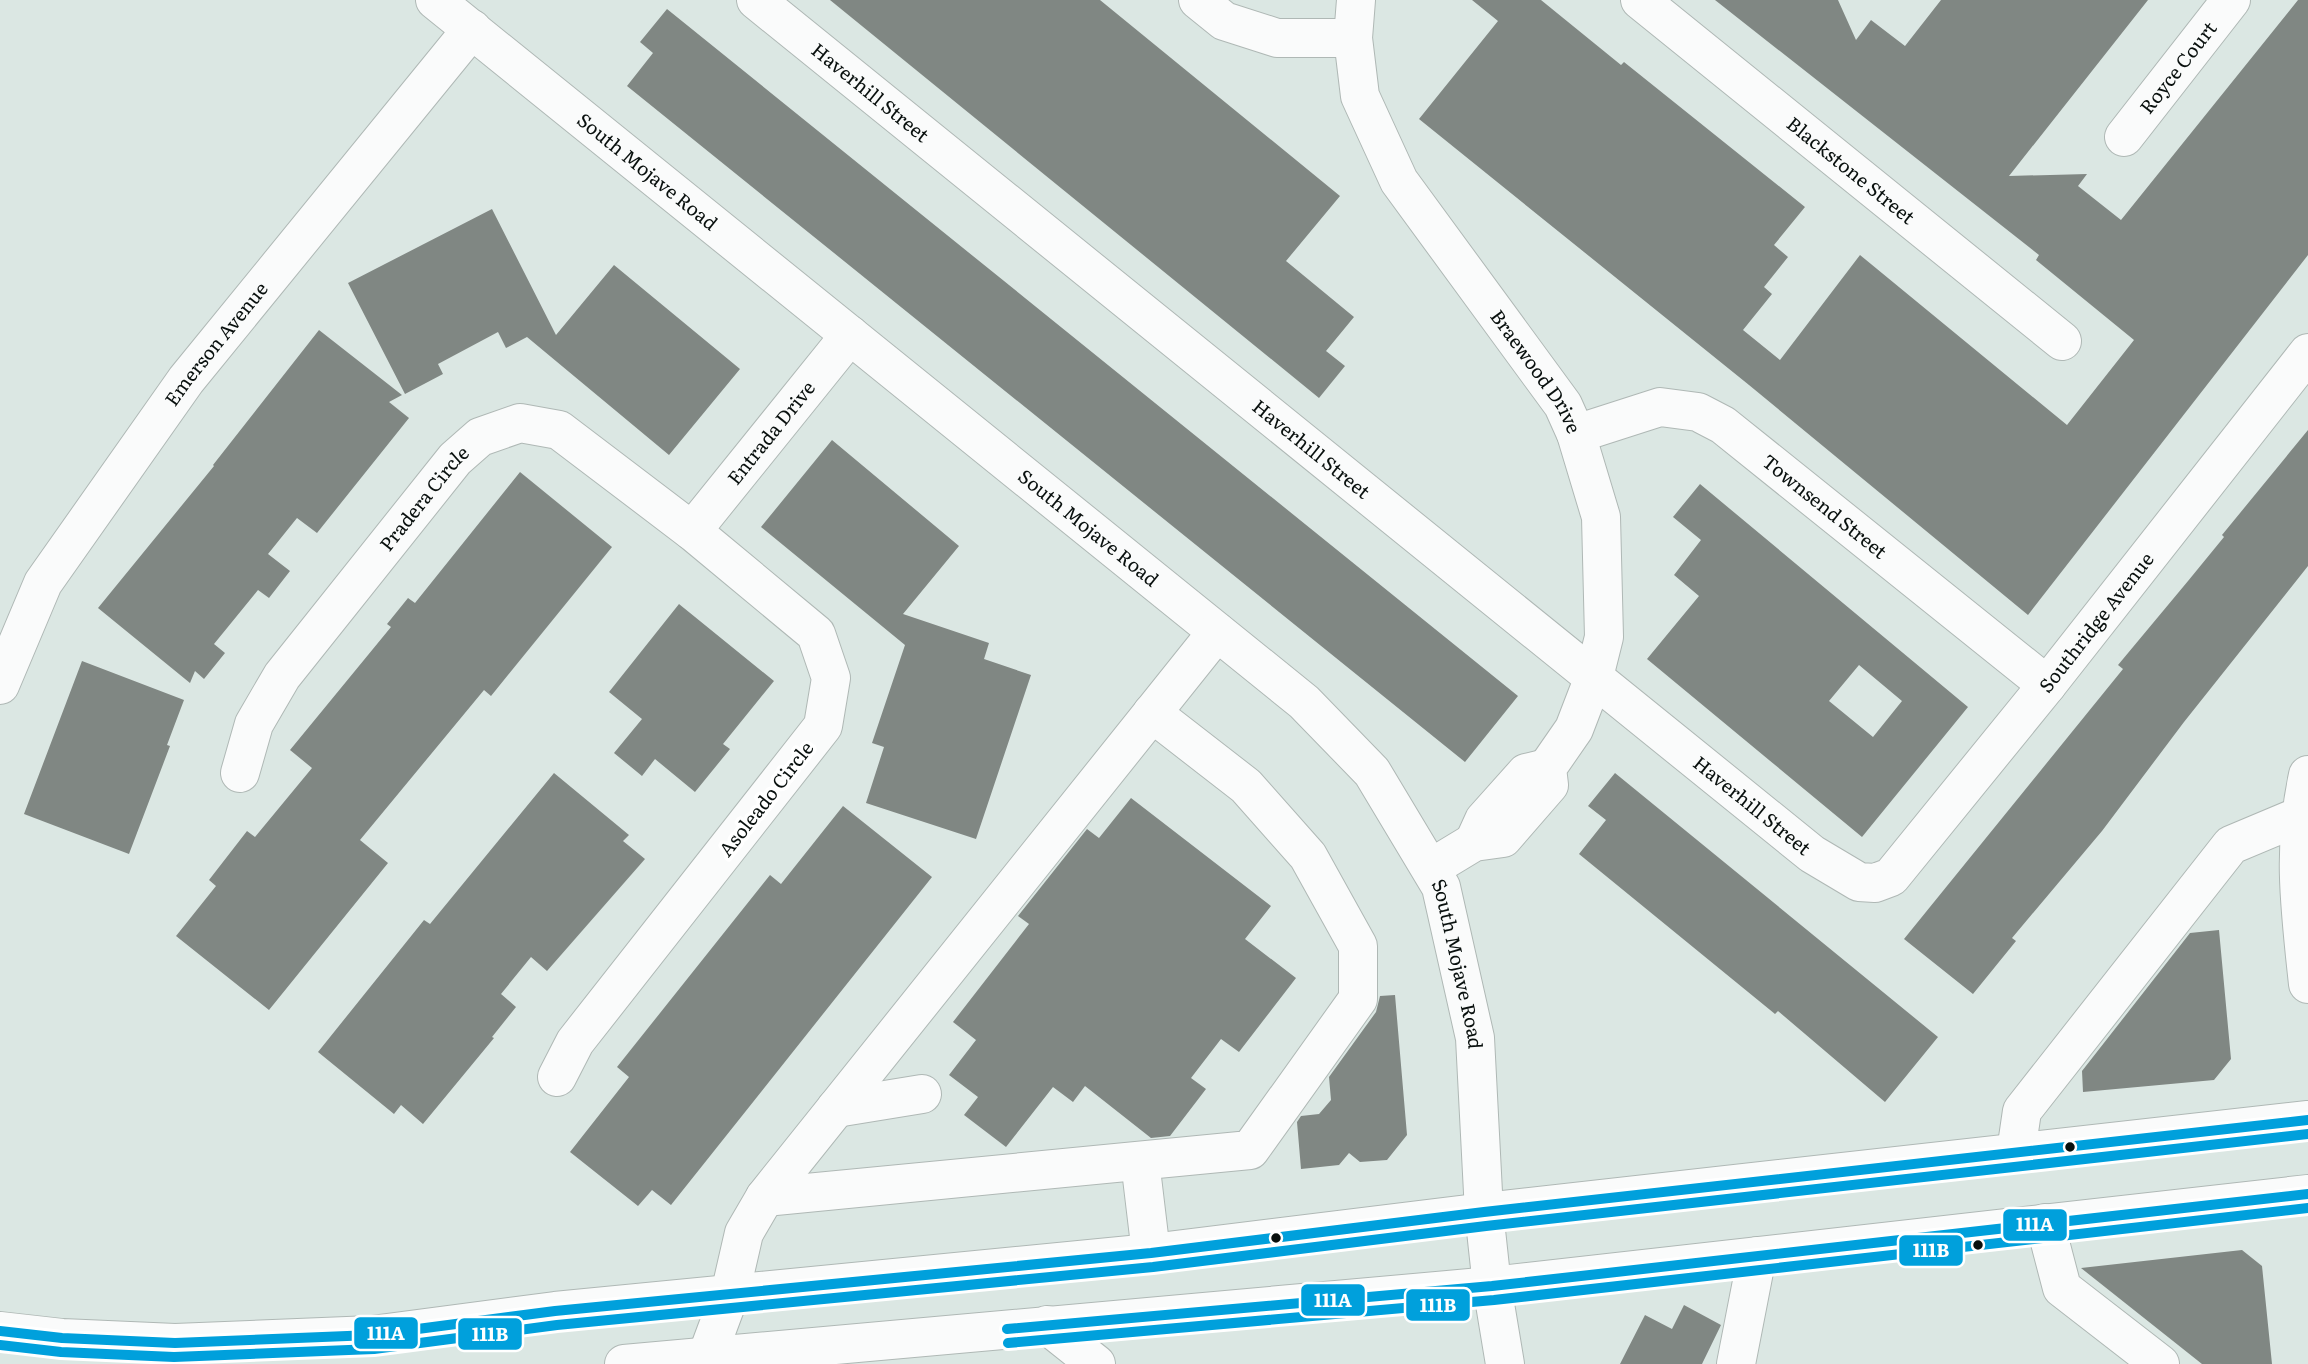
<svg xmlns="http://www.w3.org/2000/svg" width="2308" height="1364" font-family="Literata,serif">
	<rect width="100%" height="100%" fill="#dbe7e3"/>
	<!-- building -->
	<path fill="#808783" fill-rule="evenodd" d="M830,0H1100L1340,196L1286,261L1354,317L1326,351L1345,366L1319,398Z
		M1472,0H1541L1621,65L1624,62L1805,207L1774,245L1788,257L1764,287L1772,294L1743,330L1780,360L1860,255L2067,425L2134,340L2036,260L2039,255L1715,0H1838L1856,40L1871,20L1905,46L1941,0H2148L2009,176L2087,174L2078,186L2121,220L2298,0H2308V255L2028,615L1749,385L1419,119L1498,21Z
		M667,9L1518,696L1465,762L627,86L653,53L640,42Z
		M492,209L556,335L614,265L740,369L669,455L527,337L506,348L498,332L438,364L443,374L405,394L348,283Z
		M319,330L402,395L389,402L409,418L317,533L297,518L268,554L290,571L269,598L258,590L214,644L225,653L204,679L195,671L190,683L98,608L214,466L213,465Z
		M2308,430V566L2184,722L2102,831L2012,938L2016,941L1973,994L1904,939L2123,669L2118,665L2188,581L2224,537L2222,535Z
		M832,440L959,546L903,614L989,643L984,659L1031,675L976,839L866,803L884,747L872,743L905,645L761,527Z
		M520,472L612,547L491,696L484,690L360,840L388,863L269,1010L176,936L216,886L209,880L247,831L255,837L312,768L290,750L391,627L387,624L408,598L415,603Z
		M1700,484L1968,707L1862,837L1647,659L1699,596L1674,575L1701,540L1673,517ZM1859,665L1902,701L1873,737L1829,701Z
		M679,604L774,681L723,744L730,749L695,792L655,759L642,776L614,753L642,719L609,692Z
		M82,661L184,700L167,745L170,746L129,854L24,814Z
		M554,773L629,835L623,841L645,859L547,971L531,957L501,994L516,1007L492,1037L494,1038L423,1124L401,1105L394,1114L318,1052L424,920L430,924Z
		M1615,773L1938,1037L1885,1102L1778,1011L1775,1014L1579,854L1606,820L1588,806Z
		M1131,798L1271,906L1245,939L1296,978L1239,1052L1221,1039L1191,1078L1206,1089L1170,1136L1151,1138L1085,1086L1073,1102L1053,1087L1006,1147L964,1115L978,1097L949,1075L976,1040L953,1022L1029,924L1018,916L1087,829L1099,838Z
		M843,806L932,877L671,1205L652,1190L638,1206L570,1152L629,1077L617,1067L770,875L781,884Z
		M2219,930L2231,1059L2214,1080L2083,1092L2082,1071L2190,933Z
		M1395,995L1407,1135L1387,1160L1360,1162L1349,1153L1339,1165L1301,1169L1297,1122L1301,1116L1319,1114L1331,1100L1329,1077L1376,1012L1380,996Z
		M2242,1250L2262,1266L2272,1364H2202L2081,1268Z
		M1684,1305L1721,1325L1702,1364H1620L1645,1315L1672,1329Z"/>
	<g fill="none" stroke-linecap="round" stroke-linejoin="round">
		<!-- minor casing -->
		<g stroke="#afb8b5" stroke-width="40">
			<g id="minor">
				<path id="s1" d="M435,0L1304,702L1372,772L1441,887L1475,1038L1484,1212L1492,1286L1505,1364"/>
				<path id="s2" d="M756,0L1812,854L1859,882L1875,883L1891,877L2047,685L2308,353"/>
				<path d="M1198,0L1224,21L1277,38H1353"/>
				<path id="s3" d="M1356,0L1353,38L1360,96L1399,181L1563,405L1576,434L1601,517L1604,637L1594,677L1574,729L1547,768L1549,785L1503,838L1474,842L1431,868"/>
				<path id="s4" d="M1640,0L2062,341"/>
				<path id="s5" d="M2124,137L2231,0"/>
				<path id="s6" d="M1576,434L1660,407L1698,412L1723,425L2047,685"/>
				<path id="s7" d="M692,531L850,335"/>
				<path id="s8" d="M0,685L43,583L186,380L472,29"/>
				<path id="s9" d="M240,773L254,724L282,676L455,459L480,437L520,423L559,430L692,531L816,634L831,678L823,726L575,1042L557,1077"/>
				<path d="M2308,775C2292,849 2300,909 2308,984"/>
				<path d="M1474,842L1484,820L1526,773L1547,768"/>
				<path d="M836,1108L922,1094"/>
				<path d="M2016,1152L2022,1111L2231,845L2300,816"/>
				<path d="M1140,1161L1151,1253"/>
				<path d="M765,1197L1250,1150L1358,999V946L1308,856L1246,786L1152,713"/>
				<path d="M2045,1223L2062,1288L2160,1364"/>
				<path d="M1047,1325L1096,1364"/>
				<path d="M717,1364L707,1356L730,1294L744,1233L765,1197L1217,632"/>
				<path d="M1736,1364L1757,1256"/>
			</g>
		</g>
		<!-- major casing -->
		<g stroke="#afb8b5" stroke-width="40">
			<path id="major" d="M0,1331L62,1338L175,1343L372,1335L555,1311L1151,1253L1484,1212L2308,1120
				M624,1364L1492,1286L2308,1194"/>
		</g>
		<!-- minor -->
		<use href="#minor" stroke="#fafbfb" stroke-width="38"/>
		<!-- major -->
		<use href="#major" stroke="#fafbfb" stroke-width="38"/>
		<!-- bus-1 casing -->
		<g stroke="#fff" stroke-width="16">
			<path id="bus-1" d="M1007,1329L1492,1286L2308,1194
				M0,1331L62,1338L175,1343L372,1335L555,1311L1151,1253L1484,1212L2308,1120"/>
		</g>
		<!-- bus-2 casing -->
		<g stroke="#fff" stroke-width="16">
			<path id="bus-2" d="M1008,1343L1494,1300L2308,1208
				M0,1345L61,1352L174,1357L374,1349L557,1325L1153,1267L1486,1226L2308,1134"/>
		</g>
		<!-- bus-1 -->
		<use href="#bus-1" stroke="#00a0dc" stroke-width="10"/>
		<!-- bus-2 -->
		<use href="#bus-2" stroke="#00a0dc" stroke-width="10"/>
	</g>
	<!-- markers -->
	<g fill="#09100e" stroke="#fff" stroke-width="2.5">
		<circle cx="2070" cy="1147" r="6"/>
		<circle cx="1276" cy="1238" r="6"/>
		<circle cx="1978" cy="1245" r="6"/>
	</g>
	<g text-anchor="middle" stroke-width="7" stroke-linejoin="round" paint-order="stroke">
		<!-- street labels -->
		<g font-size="19" fill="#09100e" stroke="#fff">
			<text dy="7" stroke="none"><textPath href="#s5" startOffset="88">Royce Court</textPath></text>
			<text dy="7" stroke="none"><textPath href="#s2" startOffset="147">Haverhill Street</textPath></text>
			<text dy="7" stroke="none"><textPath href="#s4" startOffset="271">Blackstone Street</textPath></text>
			<text dy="7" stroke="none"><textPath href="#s1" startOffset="273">South Mojave Road</textPath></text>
			<text dy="7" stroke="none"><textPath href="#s8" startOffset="406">Emerson Avenue</textPath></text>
			<text dy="7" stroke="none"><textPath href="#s3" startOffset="425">Braewood Drive</textPath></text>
			<text dy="7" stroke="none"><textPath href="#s7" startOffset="126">Entrada Drive</textPath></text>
			<text dy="7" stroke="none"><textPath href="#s2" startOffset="714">Haverhill Street</textPath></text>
			<text dy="7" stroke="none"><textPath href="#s9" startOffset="334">Pradera Circle</textPath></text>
			<text dy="7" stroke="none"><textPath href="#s6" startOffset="285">Townsend Street</textPath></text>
			<text dy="7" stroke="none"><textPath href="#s1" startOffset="840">South Mojave Road</textPath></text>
			<text dy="7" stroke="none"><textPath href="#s2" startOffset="1773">Southridge Avenue</textPath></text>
			<text transform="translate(766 799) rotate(-52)" y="7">Asoleado Circle</text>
			<text dy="7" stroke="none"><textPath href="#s2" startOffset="1281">Haverhill Street</textPath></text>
			<text dy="7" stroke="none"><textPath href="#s1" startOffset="1428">South Mojave Road</textPath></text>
		</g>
	</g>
	<g stroke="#fff" stroke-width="2.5">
		<rect x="2002" y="1208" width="66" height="34" rx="7" fill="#00a0dc"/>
		<rect x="1898" y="1234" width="66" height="33" rx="7" fill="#00a0dc"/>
		<rect x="1300" y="1283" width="66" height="34" rx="7" fill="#00a0dc"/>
		<rect x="1405" y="1288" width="66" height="34" rx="7" fill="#00a0dc"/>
		<rect x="353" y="1316" width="66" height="34" rx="7" fill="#00a0dc"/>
		<rect x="457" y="1317" width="66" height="34" rx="7" fill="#00a0dc"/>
	</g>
	<g font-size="19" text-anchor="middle" font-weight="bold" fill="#fff">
		<text x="2035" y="1231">111A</text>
		<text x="1931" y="1257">111B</text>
		<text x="1333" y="1307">111A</text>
		<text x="1438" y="1312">111B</text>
		<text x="386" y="1340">111A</text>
		<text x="490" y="1341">111B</text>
	</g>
</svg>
